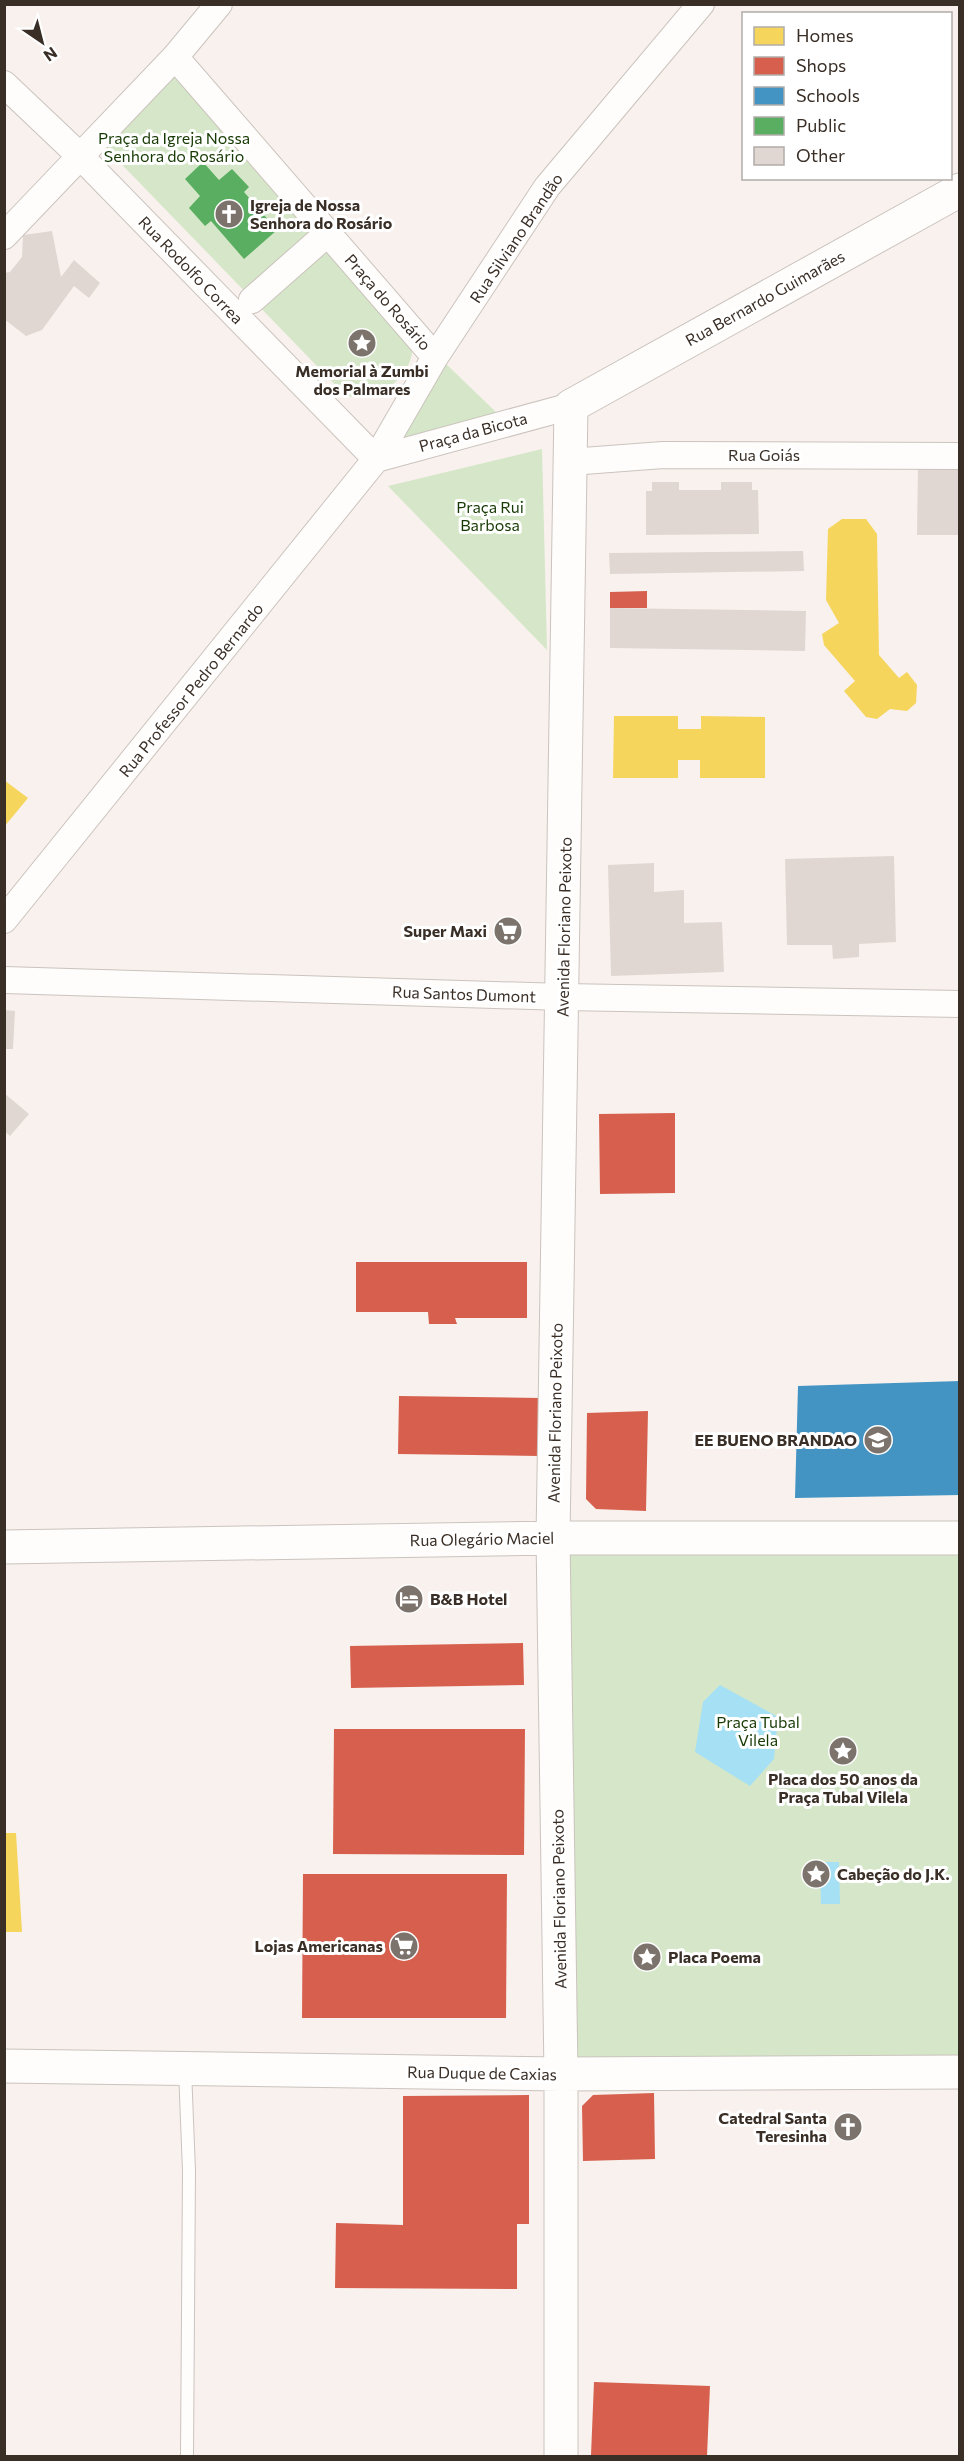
<svg xmlns="http://www.w3.org/2000/svg" width="964" height="2461" font-family="Commissioner,sans-serif">
	<rect width="100%" height="100%" fill="#f8f1ed"/>
	<!-- green -->
	<path fill="#d5e7c8" d="M175,73L412,347C414,363 397,386 381,391C370,395 358,396 347,397L103,145Z
		M444,362L498,414L396,442Z
		M542,449L547,650L388,486Z
		M553,1526L959,1532V2072L561,2074Z"/>
	<!-- water -->
	<path fill="#a5e0f5" d="M720,1685L778,1717L774,1759L750,1786L695,1752L703,1702Z
		M820,1862H839L840,1904H821Z"/>
	<!-- homes -->
	<path fill="#f6d55c" d="M842,519H866L877,534L879,655L899,678L907,672L917,685L916,703L907,711L890,709L877,719L866,717L844,691L855,681L824,645L822,634L839,623L826,600L828,529Z
		M614,716H678V729H701V716L765,717V778H700V760H678V778H613Z
		M4,780L28,798L4,827Z
		M4,1833H16L22,1932H4Z"/>
	<!-- shops -->
	<path fill="#d6604d" d="M647,591V608H610V592Z
		M675,1113V1193L600,1194L599,1114Z
		M356,1262H527V1318H455L457,1324H429L428,1312H356Z
		M399,1396L540,1398L539,1456L398,1454Z
		M648,1411L646,1511L596,1509L586,1499L587,1413Z
		M523,1643L524,1685L351,1688L350,1646Z
		M334,1729H525L524,1855L333,1854Z
		M303,1874H507L506,2018H302Z
		M654,2093L655,2159L583,2161L582,2106L593,2095Z
		M529,2095V2224H517V2289L335,2288L336,2223L403,2225V2096Z
		M594,2382L710,2386L707,2456L591,2455Z"/>
	<!-- schools -->
	<path fill="#4393c3" d="M960,1381V1495L795,1498L798,1386Z"/>
	<!-- public -->
	<path fill="#5aae61" d="M203,162L219,180L232,169L249,187L244,192L277,230L244,259L211,221L205,226L189,208L200,196L185,179Z"/>
	<!-- building -->
	<path fill="#e0d7d2" d="M52,231L61,277L74,260L100,283L89,298L74,286L42,330L26,336L4,319V273L10,272L22,257L23,235Z
		M918,465L960,466V535H917Z
		M652,482H679V490H721V482H752V490H758L759,534L646,535V491H652Z
		M803,551L804,571L610,574L609,553Z
		M610,608L806,611L805,651L610,648Z
		M894,856L896,942L859,944V957L833,959L832,945H787L785,859Z
		M654,863V892L684,890V923L722,922L724,972L611,976L608,865Z
		M4,1010L15,1011L13,1049H4Z
		M4,1093L29,1114L10,1136L4,1131Z"/>
	<g fill="none" stroke-linecap="round" stroke-linejoin="round">
		<!-- lane casing -->
		<g stroke="#cbc3bd" stroke-width="14">
			<path id="lane" d="M185,2070L189,2171L187,2456"/>
		</g>
		<!-- street casing -->
		<g stroke="#cbc3bd" stroke-width="28">
			<path id="street" d="M175,57L435,357
				M4,84L80,156L376,459
				M4,236L175,57L219,4
				M252,300L328,233
				M376,459L571,406
				M570,462L663,455L960,456
				M4,920L376,459L435,357L547,187L701,4
				M4,980L563,997L960,1004"/>
		</g>
		<!-- secondary casing -->
		<g stroke="#cbc3bd" stroke-width="35">
			<path id="secondary" d="M4,1547L553,1538H960
				M4,2066L561,2074L960,2072
				M561,2456V2074L553,1538L571,406L960,190"/>
		</g>
		<!-- lane -->
		<use href="#lane" stroke="#fefdfc" stroke-width="12"/>
		<!-- street -->
		<use href="#street" stroke="#fefdfc" stroke-width="26"/>
		<!-- secondary -->
		<use href="#secondary" stroke="#fefdfc" stroke-width="33"/>
	</g>
	<!-- icons -->
	<defs>
		<g id="church-disc" transform="scale(1.5)"><circle r="9.5" fill="#7c736c" stroke="#fff"/><path d="M-1.2-6h2.4v3.5h3.3v2.4h-3.3V6h-2.4V-.1h-3.3v-2.4h3.3Z" fill="#fff"/></g>
		<g id="sight-disc" transform="scale(1.5)"><circle r="9.5" fill="#7c736c" stroke="#fff"/><path d="M0-6L1.8-2.2L6-1.7L2.9 1.2L3.7 5.4L0 3.3L-3.7 5.4L-2.9 1.2L-6-1.7L-1.8-2.2Z" fill="#fff"/></g>
		<g id="supermarket-disc" transform="scale(1.5)"><circle r="9.5" fill="#7c736c" stroke="#fff"/><path d="M-6-5.5h2.5l.6 2H6L4.5 2H-2.5L-4.4-4H-6ZM-1.5 3.2a1.3 1.3 0 1 0 .1 0ZM3 3.2a1.3 1.3 0 1 0 .1 0Z" fill="#fff"/></g>
		<g id="school-disc" transform="scale(1.5)"><circle r="9.5" fill="#7c736c" stroke="#fff"/><path d="M0-5L7-2L0 1L-7-2ZM-4 1L0 2.5L4 1V4Q0 6-4 4Z" fill="#fff"/></g>
		<g id="hotel-disc" transform="scale(1.5)"><circle r="9.5" fill="#7c736c" stroke="#fff"/><path d="M-6-4.5h1.5V1H6V5H4.5V3h-9V5H-6ZM-4 0a1.8 1.8 0 1 1 3.6 0ZM.5 0V-2.5h3Q6-2.5 6 0Z" fill="#fff"/></g>
	</defs>
	<g fill-rule="evenodd">
		<use href="#church-disc" x="229" y="214"/>
		<use href="#sight-disc" x="362" y="343"/>
		<use href="#supermarket-disc" x="508" y="931"/>
		<use href="#school-disc" x="878" y="1440"/>
		<use href="#hotel-disc" x="409" y="1599"/>
		<use href="#sight-disc" x="843" y="1751"/>
		<use href="#sight-disc" x="816" y="1874"/>
		<use href="#supermarket-disc" x="404" y="1946"/>
		<use href="#sight-disc" x="647" y="1957"/>
		<use href="#church-disc" x="848" y="2127"/>
	</g>
	<g text-anchor="middle" stroke-width="6" stroke-linejoin="round" paint-order="stroke">
		<!-- park labels -->
		<g font-size="16" fill="#173a04" stroke="#fff">
			<text x="174" y="144">Praça da Igreja Nossa<tspan x="174" dy="18">Senhora do Rosário</tspan></text>
			<text x="490" y="513">Praça Rui<tspan x="490" dy="18">Barbosa</tspan></text>
			<text x="758" y="1728">Praça Tubal<tspan x="758" dy="18">Vilela</tspan></text>
		</g>
		<!-- poi labels -->
		<g font-size="16" font-weight="bold" fill="#3a2f27" stroke="#fff" text-anchor="start">
			<text x="250" y="211">Igreja de Nossa<tspan x="250" dy="18">Senhora do Rosário</tspan></text>
			<text x="362" y="377" text-anchor="middle">Memorial à Zumbi<tspan x="362" dy="18">dos Palmares</tspan></text>
			<text x="487" y="937" text-anchor="end">Super Maxi</text>
			<text x="857" y="1446" text-anchor="end">EE BUENO BRANDAO</text>
			<text x="430" y="1605">B&amp;B Hotel</text>
			<text x="843" y="1785" text-anchor="middle">Placa dos 50 anos da<tspan x="843" dy="18">Praça Tubal Vilela</tspan></text>
			<text x="837" y="1880">Cabeção do J.K.</text>
			<text x="383" y="1952" text-anchor="end">Lojas Americanas</text>
			<text x="668" y="1963">Placa Poema</text>
			<text x="827" y="2124" text-anchor="end">Catedral Santa<tspan x="827" dy="18">Teresinha</tspan></text>
		</g>
		<!-- street labels -->
		<g font-size="16" fill="#3a2f27" stroke="#fff">
			<text transform="translate(516 238) rotate(-56)" y="6">Rua Silviano Brandão</text>
			<text transform="translate(191 270) rotate(46)" y="6">Rua Rodolfo Correa</text>
			<text transform="translate(765 298) rotate(-29)" y="6">Rua Bernardo Guimarães</text>
			<text transform="translate(388 302) rotate(49)" y="6">Praça do Rosário</text>
			<text transform="translate(473 432) rotate(-15)" y="6">Praça da Bicota</text>
			<text x="764" y="461">Rua Goiás</text>
			<text transform="translate(191 690) rotate(-51)" y="6">Rua Professor Pedro Bernardo</text>
			<text transform="translate(564 927) rotate(-89)" y="6">Avenida Floriano Peixoto</text>
			<text transform="translate(464 994) rotate(2)" y="6">Rua Santos Dumont</text>
			<text transform="translate(555 1413) rotate(-89)" y="6">Avenida Floriano Peixoto</text>
			<text transform="translate(482 1539) rotate(-1)" y="6">Rua Olegário Maciel</text>
			<text transform="translate(559 1899) rotate(-91)" y="6">Avenida Floriano Peixoto</text>
			<text transform="translate(482 2073) rotate(1)" y="6">Rua Duque de Caxias</text>
		</g>
	</g>
	<!-- border -->
	<rect width="964" height="2461" fill="none" stroke="#3a2f27" stroke-width="12"/>
	<!-- legend -->
	<rect x="742" y="12" width="210" height="168" fill="#ffffff" stroke="#b0aca9" stroke-width="1.5"/>
	<rect x="754" y="27" width="30" height="18" fill="#f6d55c" stroke="#b0aca9" stroke-width="1.5"/>
	<text x="796" y="42" font-size="18" fill="#3a2f27">Homes</text>
	<rect x="754" y="57" width="30" height="18" fill="#d6604d" stroke="#b0aca9" stroke-width="1.5"/>
	<text x="796" y="72" font-size="18" fill="#3a2f27">Shops</text>
	<rect x="754" y="87" width="30" height="18" fill="#4393c3" stroke="#b0aca9" stroke-width="1.5"/>
	<text x="796" y="102" font-size="18" fill="#3a2f27">Schools</text>
	<rect x="754" y="117" width="30" height="18" fill="#5aae61" stroke="#b0aca9" stroke-width="1.5"/>
	<text x="796" y="132" font-size="18" fill="#3a2f27">Public</text>
	<rect x="754" y="147" width="30" height="18" fill="#e0d7d2" stroke="#b0aca9" stroke-width="1.5"/>
	<text x="796" y="162" font-size="18" fill="#3a2f27">Other</text>
	<!-- north arrow -->
	<g transform="translate(42 42) rotate(145)" stroke="#ffffff" stroke-width="4.5" paint-order="stroke">
	<path d="M0-4.5L10 22L0 15L-10 22Z" fill="#3a2f27"/>
	<text y="-9" font-size="16" font-weight="bold" text-anchor="middle" fill="#3a2f27">N</text>
	</g>
</svg>
